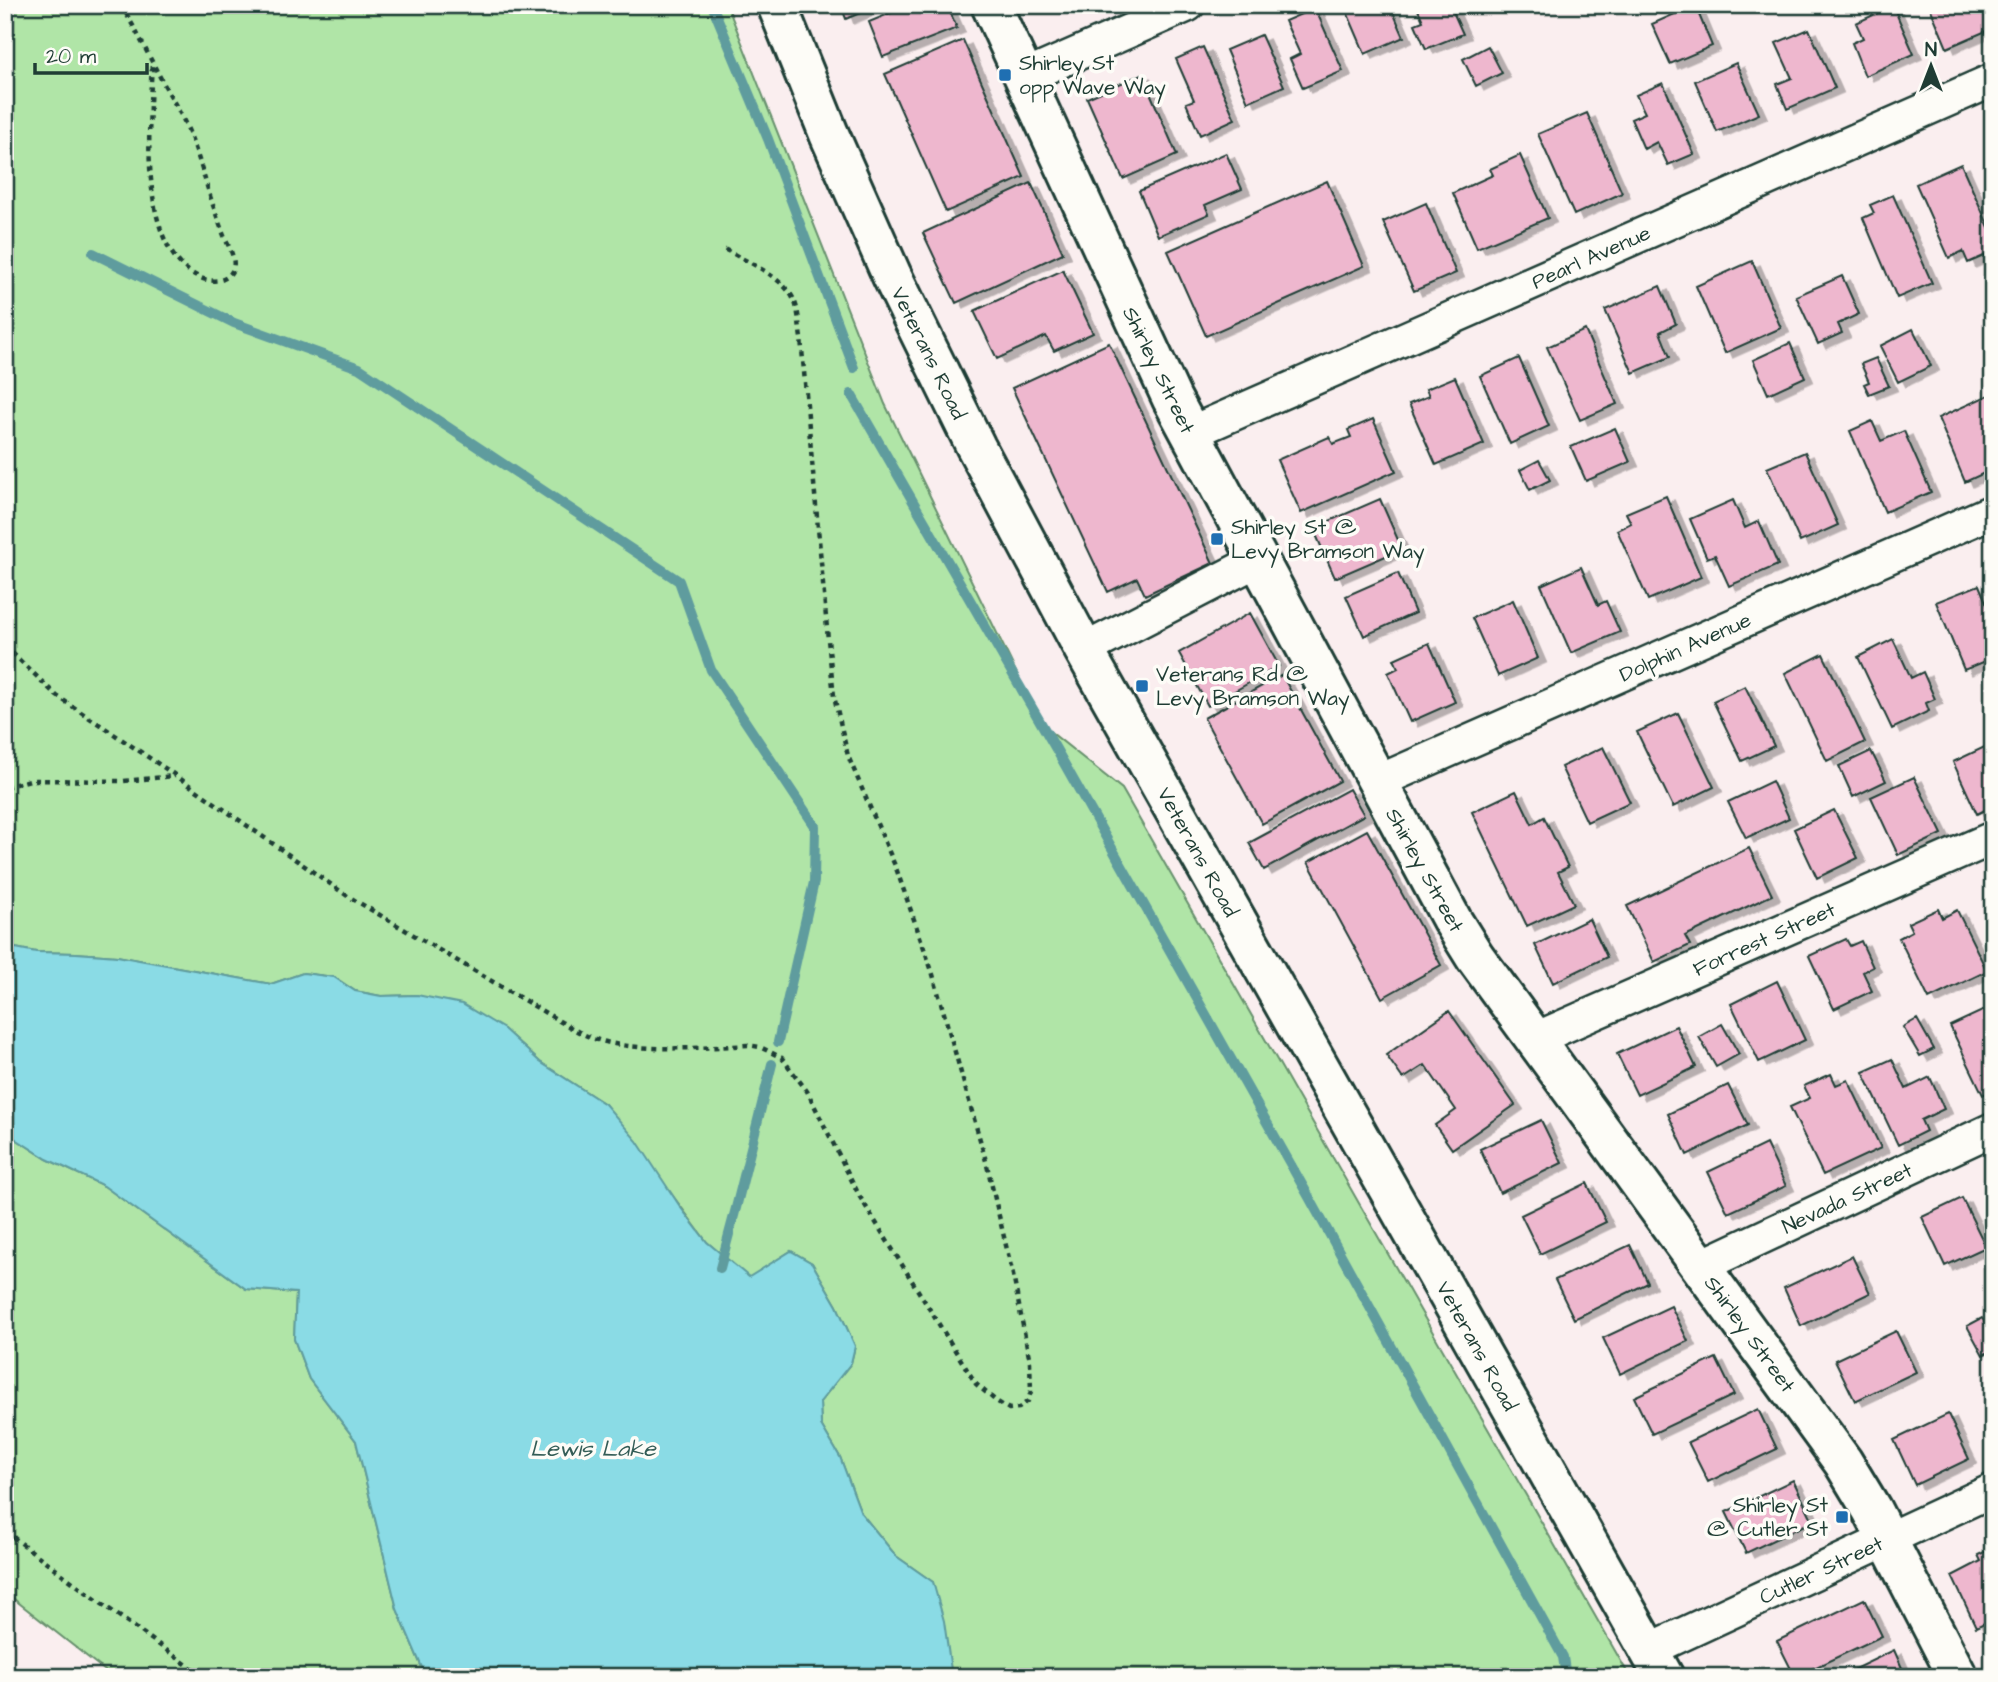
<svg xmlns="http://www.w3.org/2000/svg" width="1998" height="1682" font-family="'Architects Daughter',sans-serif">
	<defs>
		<filter id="shadow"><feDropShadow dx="8" dy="4.5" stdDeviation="0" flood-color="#0004"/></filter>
	</defs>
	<rect width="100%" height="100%" fill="#faeeef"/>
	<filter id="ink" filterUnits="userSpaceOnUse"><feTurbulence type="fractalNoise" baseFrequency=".0143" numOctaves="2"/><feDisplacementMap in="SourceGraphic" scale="14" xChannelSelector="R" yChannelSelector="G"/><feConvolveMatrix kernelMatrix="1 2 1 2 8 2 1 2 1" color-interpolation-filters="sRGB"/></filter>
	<g filter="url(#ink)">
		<!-- green -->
		<path fill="#b0e5a7" stroke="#68916e" stroke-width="2" d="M5,5H727L885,404L1042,725L1122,789L1630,1677H952L933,1582L896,1556L861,1513L840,1457L821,1425L820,1402L851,1363L855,1346L837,1306L812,1263L791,1251L749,1278L707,1242L605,1104L540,1062L504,1029L417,995L381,996L355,991L334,977L303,973L271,984L117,956L76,953L36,952L5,946Z
			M5,1132L47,1159L104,1186L246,1289L296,1293L294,1339L309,1379L356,1441L397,1609L426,1677H113L5,1592Z"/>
		<!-- water -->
		<path fill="#8adbe5" stroke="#5f9c9e" stroke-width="2" d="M5,946L36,952L76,953L117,956L271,984L303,973L334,977L355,991L381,996L417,995L462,1004L504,1029L540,1062L605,1104L637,1141L681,1208L707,1242L749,1277L791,1251L812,1263L837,1306L855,1346L851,1363L820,1402L821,1425L840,1457L861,1513L896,1556L933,1582L944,1621L952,1677H426L397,1609L356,1441L309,1379L294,1339L296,1293L246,1289L104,1186L47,1159L5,1132Z"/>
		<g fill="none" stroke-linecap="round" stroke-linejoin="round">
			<!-- stream -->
			<path stroke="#5f9c9e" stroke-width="10" d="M712,5L768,139L854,368
				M93,253L234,323L359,368L679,581L711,670L815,826L814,882L778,1042
				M851,394L1056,749L1309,1197L1563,1657L1566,1677
				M720,1268L736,1208L772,1064"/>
		</g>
		<!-- building -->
		<path fill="#eeb7ce" stroke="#1f3d34" stroke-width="2" filter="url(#shadow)" d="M841,5H877V6L846,19Z
			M910,5H947L957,28L883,57L869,22Z
			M1344,5H1390L1404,37L1365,54Z
			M1416,5H1450L1463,34L1426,49L1415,24L1423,21Z
			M1695,5L1712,46L1670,64L1652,24Z
			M1929,5H1993V28L1947,48Z
			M1893,6L1914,54L1865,76L1852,43L1863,38L1856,23Z
			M1315,8L1343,71L1303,88L1290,59L1300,54L1285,21Z
			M1809,29L1835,88L1787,109L1777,84L1792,78L1776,43Z
			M1261,35L1284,86L1248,102L1226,50Z
			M963,40L1024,177L946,212L885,74Z
			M1488,46L1502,73L1476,86L1463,59Z
			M1203,47L1235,119L1200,135L1186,103L1194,100L1176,59Z
			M1736,63L1759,114L1717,132L1695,81Z
			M1142,74L1177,155L1123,179L1087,98Z
			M1663,83L1694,154L1668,165L1657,142L1644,149L1631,119L1645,113L1636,95Z
			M1587,113L1622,193L1574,215L1538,134Z
			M1226,153L1242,189L1205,205L1209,214L1158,236L1139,191Z
			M1520,155L1548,218L1477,248L1453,193L1493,175L1490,169Z
			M1961,164L1993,236V252L1968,263L1963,251L1949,258L1916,184Z
			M1327,181L1364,266L1206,336L1168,251Z
			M1031,183L1063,253L956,303L923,233Z
			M1893,195L1932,283L1897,298L1863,218L1874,213L1870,205Z
			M1426,203L1456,273L1414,291L1383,222Z
			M1752,261L1781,328L1725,353L1696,286Z
			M1063,270L1093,333L1054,351L1046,336L997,359L974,311Z
			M1842,276L1859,314L1838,324L1842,333L1818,344L1796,296Z
			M1660,286L1676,324L1660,332L1670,357L1633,373L1605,310Z
			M1913,329L1931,366L1898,382L1880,346Z
			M1585,330L1617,404L1580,420L1547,347Z
			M1109,343L1213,563L1145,595L1137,578L1108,592L1012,388Z
			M1790,343L1805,377L1768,394L1753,360Z
			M1519,358L1549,426L1510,444L1480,376Z
			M1876,358L1889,386L1869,394L1864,384L1869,382L1861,364Z
			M1455,377L1484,444L1436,465L1409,404L1429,396L1426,389Z
			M1991,394L1993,399V469L1965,482L1938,418Z
			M1373,419L1396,471L1301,513L1277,460L1329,437L1333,444L1351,437L1348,430Z
			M1872,421L1881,441L1904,431L1931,492L1885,512L1850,431Z
			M1615,428L1630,462L1586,481L1571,447Z
			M1805,452L1838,525L1800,542L1767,468Z
			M1539,460L1550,480L1530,490L1520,470Z
			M1666,496L1701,577L1648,600L1617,530L1631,523L1626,513Z
			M1380,499L1402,549L1335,578L1313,528Z
			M1733,500L1745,528L1759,521L1778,565L1729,586L1715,555L1707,558L1690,519Z
			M1581,567L1598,605L1606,601L1620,632L1571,653L1541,585Z
			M1398,573L1415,613L1364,636L1346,596Z
			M1979,585L1993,619V658L1964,670L1936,602Z
			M1513,600L1538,658L1498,676L1472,618Z
			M1250,613L1279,666L1208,706L1179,653Z
			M1893,639L1911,678L1923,672L1935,699L1926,703L1929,711L1892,729L1858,657Z
			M1429,643L1455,702L1410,722L1388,673L1398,668L1394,659Z
			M1823,654L1865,742L1827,761L1785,673Z
			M1282,675L1340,781L1262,824L1204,718Z
			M1745,686L1774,746L1742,761L1713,701Z
			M1678,713L1714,787L1673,807L1637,732Z
			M1993,743V806L1977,814L1953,762Z
			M1603,747L1630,802L1587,822L1561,767Z
			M1871,751L1886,781L1853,797L1839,766Z
			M1914,777L1942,834L1898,855L1871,797Z
			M1772,781L1789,818L1746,838L1728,802Z
			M1349,789L1364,815L1264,870L1249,843Z
			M1516,791L1532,824L1544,817L1568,867L1558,872L1574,904L1527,926L1472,812Z
			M1834,810L1858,858L1817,878L1794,829Z
			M1367,830L1441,965L1382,998L1308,862Z
			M1749,848L1772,895L1685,936L1690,945L1654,962L1627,906Z
			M1938,909L1942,918L1957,910L1987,971L1929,999L1899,938L1912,931L1908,923Z
			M1589,919L1607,957L1553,983L1535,945Z
			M1846,939L1850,946L1861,941L1873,967L1863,972L1872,991L1834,1009L1809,956Z
			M1777,981L1805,1040L1759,1062L1731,1004Z
			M1993,1006V1090L1983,1095L1950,1026Z
			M1449,1011L1515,1105L1452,1149L1435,1125L1456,1110L1425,1065L1403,1079L1386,1055Z
			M1917,1019L1934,1049L1920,1056L1903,1027Z
			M1722,1024L1739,1054L1716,1067L1699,1037Z
			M1676,1026L1696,1067L1637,1095L1617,1054Z
			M1892,1059L1906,1089L1930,1077L1944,1109L1921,1120L1926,1131L1898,1145L1863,1072Z
			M1831,1074L1836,1085L1848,1080L1881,1148L1823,1175L1790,1107L1810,1098L1804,1086Z
			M1728,1085L1748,1125L1687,1155L1668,1114Z
			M1541,1120L1562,1163L1500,1193L1480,1149Z
			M1766,1144L1786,1186L1728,1213L1708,1172Z
			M1587,1183L1606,1222L1540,1254L1521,1215Z
			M1962,1198L1986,1247L1945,1266L1922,1217Z
			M1630,1245L1648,1283L1574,1319L1555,1280Z
			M1852,1256L1870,1293L1801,1326L1784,1288Z
			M1671,1306L1688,1341L1620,1374L1603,1338Z
			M1982,1318L1993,1336V1350L1983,1355L1967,1326Z
			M1896,1331L1916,1372L1855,1401L1835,1360Z
			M1716,1358L1734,1395L1652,1434L1634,1397Z
			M1758,1409L1777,1449L1708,1482L1688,1442Z
			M1948,1414L1969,1459L1915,1485L1894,1440Z
			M1793,1480L1813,1521L1746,1553L1726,1512Z
			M1993,1548V1619L1976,1627L1952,1576L1981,1561L1978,1555Z
			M1864,1599L1882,1636L1795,1677L1777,1641Z
			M1894,1650L1906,1677H1838Z"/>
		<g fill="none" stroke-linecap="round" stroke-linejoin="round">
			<!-- street casing -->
			<g stroke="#1f3d34" stroke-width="37">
				<path id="street" d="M1024,77L1188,5
					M1190,433L1993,80
					M1084,650L1258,560
					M1377,782L1993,511
					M1535,1039L1993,838
					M1701,1266L1993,1129
					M1649,1650L1993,1490"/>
			</g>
			<!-- secondary casing -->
			<g stroke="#1f3d34" stroke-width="44">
				<path id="secondary" d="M777,5L829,134L892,276L976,447L1084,650L1664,1677
					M991,5L1172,399L1452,920L1475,957L1843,1462L1872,1510L1958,1677"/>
			</g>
			<!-- path -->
			<path stroke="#1f3d34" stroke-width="4.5" stroke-dasharray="5 5" stroke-linecap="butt" d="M121,5C135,28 147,52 159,75C170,96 183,116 191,137C200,160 206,185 214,208C217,217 220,225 223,233C228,247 242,265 227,277C219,283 205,281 197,276C136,246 150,117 152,61
				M5,646L57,696L175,775L346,895L561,1022C572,1028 583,1035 595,1039C637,1053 703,1048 748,1045L760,1047L782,1058L807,1091L860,1197L976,1384L996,1401L1009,1409L1019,1408L1028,1401L1031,1391L1030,1362L1013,1275L986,1161L932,971L896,868L848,756L834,696L828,640L801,338C799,327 799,310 794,300C783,276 744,260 722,248
				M5,787L30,780L124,781L175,776
				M5,1531L98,1601L204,1677"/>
			<!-- street -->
			<use href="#street" stroke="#fdfcf7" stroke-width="32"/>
			<!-- secondary -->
			<use href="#secondary" stroke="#fdfcf7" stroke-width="38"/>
		</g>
	</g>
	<!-- markers -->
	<g fill="#1f6fb2" stroke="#fdfcf7" stroke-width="2.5">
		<rect x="998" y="68" width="14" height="14" rx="3.5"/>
		<rect x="1210" y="532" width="14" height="14" rx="3.5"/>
		<rect x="1135" y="679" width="14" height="14" rx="3.5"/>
		<rect x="1835" y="1510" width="14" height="14" rx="3.5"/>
	</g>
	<g text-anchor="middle" stroke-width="7" stroke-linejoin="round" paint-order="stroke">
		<!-- poi labels -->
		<g font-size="21" fill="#1f3d34" stroke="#fdfcf7" text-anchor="start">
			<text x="1019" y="70">Shirley St<tspan x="1019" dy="24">opp Wave Way</tspan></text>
			<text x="1231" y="534">Shirley St @<tspan x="1231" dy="24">Levy Bramson Way</tspan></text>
			<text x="1156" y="681">Veterans Rd @<tspan x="1156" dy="24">Levy Bramson Way</tspan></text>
			<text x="1828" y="1512" text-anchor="end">Shirley St<tspan x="1828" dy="24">@ Cutler St</tspan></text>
		</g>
		<!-- street labels -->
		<g font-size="21" fill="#1f3d34" stroke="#fdfcf7">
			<text transform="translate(1591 257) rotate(-24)" y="7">Pearl Avenue</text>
			<text transform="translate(929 353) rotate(64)" y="7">Veterans Road</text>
			<text transform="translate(1159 370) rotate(64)" y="7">Shirley Street</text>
			<text transform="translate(1685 647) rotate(-24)" y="7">Dolphin Avenue</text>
			<text transform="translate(1198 852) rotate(61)" y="7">Veterans Road</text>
			<text transform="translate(1425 870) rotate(61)" y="7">Shirley Street</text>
			<text transform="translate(1764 939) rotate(-24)" y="7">Forrest Street</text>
			<text transform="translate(1847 1198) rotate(-25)" y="7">Nevada Street</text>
			<text transform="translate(1750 1334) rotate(54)" y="7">Shirley Street</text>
			<text transform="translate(1477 1346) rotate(61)" y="7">Veterans Road</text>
			<text transform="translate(1821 1570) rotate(-25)" y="7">Cutler Street</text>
		</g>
		<!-- water labels -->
		<g font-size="23" font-style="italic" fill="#345d57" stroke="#fdfcf7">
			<text x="593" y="1456">Lewis Lake</text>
		</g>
	</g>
	<!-- margin -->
	<rect width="1998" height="1682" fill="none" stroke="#fdfcf7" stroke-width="28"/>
	<rect x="14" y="14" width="1970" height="1654" fill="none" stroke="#1f3d34" stroke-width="2.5" filter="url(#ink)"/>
	<!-- north arrow -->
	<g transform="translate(1931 66)" stroke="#fdfcf7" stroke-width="5" paint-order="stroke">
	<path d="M0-5L12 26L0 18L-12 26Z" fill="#1f3d34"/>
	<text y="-10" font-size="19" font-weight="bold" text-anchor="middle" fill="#1f3d34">N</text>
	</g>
	<!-- scale -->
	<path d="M35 63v10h112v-10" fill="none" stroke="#1f3d34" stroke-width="3.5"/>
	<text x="46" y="63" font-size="21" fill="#1f3d34" stroke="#fdfcf7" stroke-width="5" paint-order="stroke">20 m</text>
</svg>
